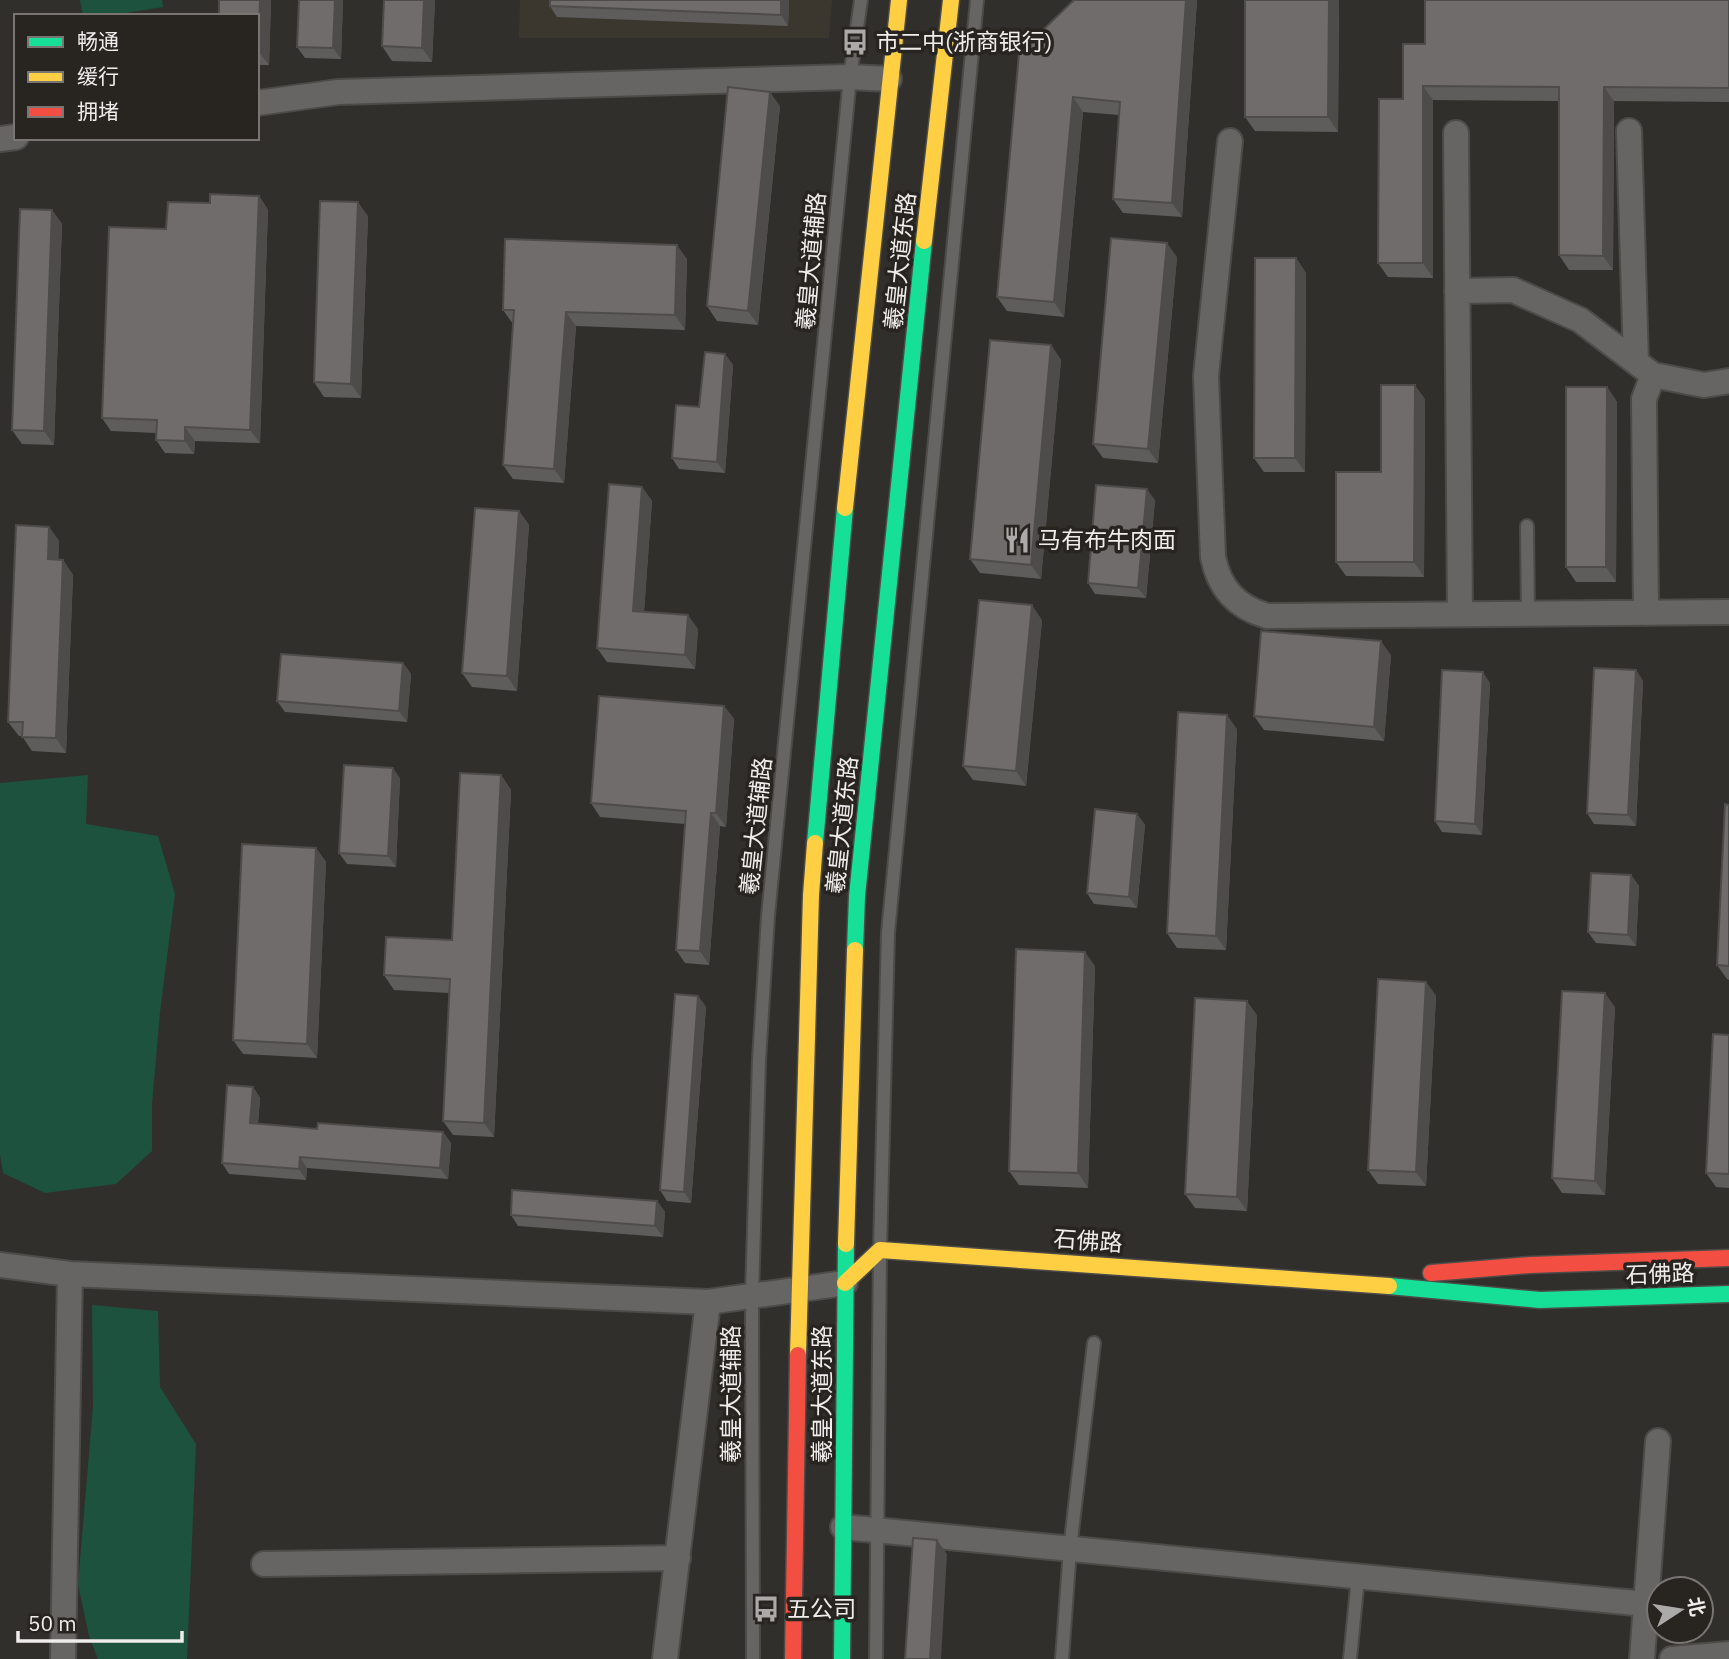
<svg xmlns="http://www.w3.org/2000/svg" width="1729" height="1659" font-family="'IBM Plex Sans','Noto Sans SC',sans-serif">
	<rect width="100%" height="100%" fill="#312f2c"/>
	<!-- built -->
	<path fill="#3c372e" d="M520,0H832L829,38H519Z"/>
	<!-- green -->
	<path fill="#1c523e" d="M80,0H162L163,7L107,16H83Z
		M88,775L86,824L158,836L175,894L160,1012L152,1104V1151L116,1184L45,1193L3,1173L0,1155V783Z
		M92,1305L158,1311L160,1387L196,1444L187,1659H98L89,1636L78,1584L93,1406Z"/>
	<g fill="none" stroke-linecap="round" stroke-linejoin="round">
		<!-- lane casing -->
		<g stroke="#4c4b48" stroke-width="16">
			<path id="lane" d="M1527,526L1528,614
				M753,1659L752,1295L759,1060L768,916L850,77L861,0
				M876,1659L880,1250L888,933L977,0
				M1062,1659L1070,1549L1094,1343
				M1350,1659L1358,1577"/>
		</g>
		<!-- street casing -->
		<g stroke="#4c4b48" stroke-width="28">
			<path id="street" d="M257,103L338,92L850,77L889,79
				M1629,131L1636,362
				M1456,133L1460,614
				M0,139L16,137
				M1230,141L1206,376L1213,557C1219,588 1236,607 1267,616L1729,612
				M1457,291L1513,290L1580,320L1653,375L1704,385L1729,381
				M1646,613L1644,399L1653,375
				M0,1265L70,1274L708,1302
				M843,1527L1646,1604
				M264,1564L678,1558
				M63,1659L70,1274
				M665,1659L708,1302L845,1283
				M1642,1659L1658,1441
				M1672,1659L1729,1654"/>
		</g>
		<!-- fast casing -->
		<g stroke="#4c4b48" stroke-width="19">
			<path id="fast" d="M815,843L845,508
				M855,950L857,896L924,241
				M1389,1286L1540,1300L1729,1294
				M842,1659L846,1244"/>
		</g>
		<!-- slow casing -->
		<g stroke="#4c4b48" stroke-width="19">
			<path id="slow" d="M924,241L951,0
				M845,508L899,0
				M846,1244L855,950
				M845,1283L880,1250L1389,1286
				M798,1355L811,895L815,843"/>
		</g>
		<!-- jam casing -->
		<g stroke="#4c4b48" stroke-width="19">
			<path id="jam" d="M1431,1273L1530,1265L1729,1258
				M793,1659L798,1355"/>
		</g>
		<!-- lane -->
		<use href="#lane" stroke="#676563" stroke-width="12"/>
		<!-- street -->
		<use href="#street" stroke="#676563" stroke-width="24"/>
		<!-- fast -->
		<use href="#fast" stroke="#16e098" stroke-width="16"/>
		<!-- slow -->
		<use href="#slow" stroke="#ffcf43" stroke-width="16"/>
		<!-- jam -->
		<use href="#jam" stroke="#f24e42" stroke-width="16"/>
	</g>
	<!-- wall -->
	<path fill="#5f5d5c" d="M271,0L269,65H257V16Z
		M299,0H343L341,59L305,58L297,47Z
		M384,0H435L432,62L392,61L382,46Z
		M789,0L788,26L557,17L550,6Z
		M1074,0H1197L1182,217L1123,213L1113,199L1119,115L1083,112L1064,317L1007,311L997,297Z
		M1339,0L1338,132L1255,131L1245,117Z
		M1729,0V102L1614,101L1613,270H1569L1559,255V101L1433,100V278L1388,277L1378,263L1403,99L1425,44Z
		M780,106L758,325L717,321L707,306Z
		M259,196L268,210L260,443L195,441L194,454L165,453L156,440V433L111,431L102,418L166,229L210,203Z
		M52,210L62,224L54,445L22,444L12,430Z
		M368,216L361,398L324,397L314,382Z
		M1177,257L1158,463L1103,458L1093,444Z
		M1296,258L1306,273L1305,472H1264L1254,458Z
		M687,259L685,330L576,326L564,483L513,479L503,465L513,324L503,310Z
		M1051,345L1061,360L1041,579L980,573L970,559Z
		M725,354L733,365L725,473L679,469L672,458L699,407Z
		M1607,387L1617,402L1616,582H1576L1566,567Z
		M1425,399L1424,577L1346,576L1336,562L1381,472Z
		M642,487L652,501L644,612L698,629L695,669L607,662L597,648Z
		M1155,500L1146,598L1095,594L1088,583Z
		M519,511L529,525L517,691L472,687L462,673Z
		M49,527L59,541L58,560H63L73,575L66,753L32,751L22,736H19L8,722Z
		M1042,620L1026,786L973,780L963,766Z
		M1391,655L1384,741L1264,730L1254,716Z
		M403,663L411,674L407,722L285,712L277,701Z
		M1636,670L1643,681L1636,826L1594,824L1587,813Z
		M1490,683L1482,835L1442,832L1435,821Z
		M724,706L734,719L726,827L720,826L709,965L685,963L676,950L685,824L600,817L591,803Z
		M1237,729L1226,950L1177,948L1167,933Z
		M501,775L511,790L494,1137L453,1135L443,1121L449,993L394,990L384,975L452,940Z
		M400,778L396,867L347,864L339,853Z
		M1729,805V980L1727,979L1717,965Z
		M1137,814L1145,825L1137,908L1094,904L1087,893Z
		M316,848L326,862L317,1058L243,1054L233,1040Z
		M1631,875L1639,886L1636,946L1596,943L1588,932Z
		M1095,966L1088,1188L1019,1185L1009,1171Z
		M1426,982L1436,996L1426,1186L1378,1184L1368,1170Z
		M698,996L706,1007L691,1203L667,1201L660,1190Z
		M1615,1007L1605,1195L1562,1193L1552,1178Z
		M1257,1015L1247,1211L1195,1208L1185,1194Z
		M1729,1035V1188L1716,1187L1706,1173Z
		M253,1087L260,1098L258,1124L317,1129L443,1132L451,1143L448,1179L307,1168L306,1180L229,1174L222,1163Z
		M657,1201L665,1212L663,1237L518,1226L511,1215Z"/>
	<!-- shaded-wall -->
	<path fill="#4e4c4b" d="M260,0H271L269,65L258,51Z
		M335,0H343L341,59L333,48Z
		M424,0H435L432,62L422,48Z
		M781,0H789L788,26L781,15Z
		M1186,0H1197L1182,217L1172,203Z
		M1329,0H1339L1338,132L1328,117Z
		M1423,86L1433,100V278L1423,263Z
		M1604,87L1614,101L1613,270L1603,256Z
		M770,92L780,106L758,325L748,311Z
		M1073,97L1083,112L1064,317L1054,302Z
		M259,196L268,210L260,443L250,430Z
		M358,202L368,216L361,398L351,384Z
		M52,210L62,224L54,445L44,431Z
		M1167,243L1177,257L1158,463L1148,449Z
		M677,245L687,259L685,330L675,315Z
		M1296,258L1306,273L1305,472L1295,458Z
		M566,312L576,326L564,483L554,469Z
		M1051,345L1061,360L1041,579L1031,565Z
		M725,354L733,365L725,473L717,462Z
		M1415,385L1425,399L1424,577L1414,562Z
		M1607,387L1617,402L1616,582L1606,567Z
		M185,427L195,441L194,454L185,441Z
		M642,487L652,501L643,625L633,611Z
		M1147,489L1155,500L1146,598L1138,588Z
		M519,511L529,525L517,691L507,676Z
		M49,527L59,541L58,574L48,559Z
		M63,560L73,575L66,753L56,738Z
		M1032,605L1042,620L1026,786L1016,771Z
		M688,615L698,629L695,669L685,655Z
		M1381,641L1391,655L1384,741L1374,727Z
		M403,663L411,674L407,722L399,711Z
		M1636,670L1643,681L1636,826L1628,815Z
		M1483,672L1490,683L1482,835L1475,824Z
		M724,706L734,719L726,827L716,813Z
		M1227,715L1237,729L1226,950L1216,936Z
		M393,768L400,778L396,867L388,856Z
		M501,775L511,790L494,1137L484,1123Z
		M711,813L720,826L709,965L700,951Z
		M1137,814L1145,825L1137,908L1129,897Z
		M316,848L326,862L317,1058L307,1044Z
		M1631,875L1639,886L1636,946L1628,935Z
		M1085,952L1095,966L1088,1188L1078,1173Z
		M1426,982L1436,996L1426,1186L1416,1172Z
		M1605,993L1615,1007L1605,1195L1595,1181Z
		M698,996L706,1007L691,1203L684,1192Z
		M1247,1001L1257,1015L1247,1211L1237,1197Z
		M253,1087L260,1098L257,1134L250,1123Z
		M443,1132L451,1143L448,1179L440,1168Z
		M300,1157L307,1168L306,1180L299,1169Z
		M657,1201L665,1212L663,1237L655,1226Z
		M937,1540L947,1554L941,1659H930Z"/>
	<!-- building -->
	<path fill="#6f6c6b" stroke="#4e4c4b" stroke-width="2" d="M219,0H260L258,51H257V16H219Z
		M299,0H335L333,48L297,47Z
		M384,0H424L422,48L382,46Z
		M550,0H781V15L550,6Z
		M1074,0H1186L1172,203L1113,199L1120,102L1073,97L1054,302L997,297L1019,53Z
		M1245,0H1329L1328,117H1245Z
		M1425,0H1729V88L1604,87L1603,256L1559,255V87L1423,86V263H1378L1379,99H1403V44H1425Z
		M728,87L770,92L748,311L707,306Z
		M210,194L259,196L250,430L185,427V441L156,440L157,420L102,418L109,227L166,229L168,202L210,203Z
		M320,201L358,202L351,384L314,382Z
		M20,209L52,210L44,431L12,430Z
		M1111,238L1167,243L1148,449L1093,444Z
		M505,239L677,245L675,315L566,312L554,469L503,465L514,310H503Z
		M1255,258H1296L1295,458H1254Z
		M990,340L1051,345L1031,565L970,559Z
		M705,352L725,354L717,462L672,458L676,405L699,407Z
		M1381,385H1415L1414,562H1336V472H1381Z
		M1566,387H1607L1606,567H1566Z
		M609,484L642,487L633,611L688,615L685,655L597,648Z
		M1096,485L1147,489L1138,588L1088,583Z
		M475,508L519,511L507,676L462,673Z
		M16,525L49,527L48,559L63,560L56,738L22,737L23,722H8Z
		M979,600L1032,605L1016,771L963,766Z
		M1261,631L1381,641L1374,727L1254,716Z
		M281,654L403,663L399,711L277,701Z
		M1594,668L1636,670L1628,815L1587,813Z
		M1442,670L1483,672L1475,824L1435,821Z
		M599,696L724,706L716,813H711L700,951L676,950L686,811L591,803Z
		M1178,712L1227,715L1216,936L1167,933Z
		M344,765L393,768L388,856L339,853Z
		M460,773L501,775L484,1123L443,1121L450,979L384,975L386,937L452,940Z
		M1725,804L1729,805V966L1717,965Z
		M1095,809L1137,814L1129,897L1087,893Z
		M242,844L316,848L307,1044L233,1040Z
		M1591,873L1631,875L1628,935L1588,932Z
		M1016,949L1085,952L1078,1173L1009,1171Z
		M1378,979L1426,982L1416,1172L1368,1170Z
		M1562,991L1605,993L1595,1181L1552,1178Z
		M675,994L698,996L684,1192L660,1190Z
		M1195,998L1247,1001L1237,1197L1185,1194Z
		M1713,1034L1729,1035V1174L1706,1173Z
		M227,1085L253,1087L250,1123L317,1129L318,1123L443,1132L440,1168L300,1157L299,1169L222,1163Z
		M512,1190L657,1201L655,1226L511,1215Z
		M913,1538L937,1540L930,1659H905Z"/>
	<!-- icons -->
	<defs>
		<g id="bus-bare" transform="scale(2.1)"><path d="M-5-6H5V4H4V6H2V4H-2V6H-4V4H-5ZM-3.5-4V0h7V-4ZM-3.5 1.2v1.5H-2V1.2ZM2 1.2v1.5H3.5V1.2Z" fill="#acaaa8" stroke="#282521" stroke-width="2.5" paint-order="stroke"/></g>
		<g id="restaurant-bare" transform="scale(2.1)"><path d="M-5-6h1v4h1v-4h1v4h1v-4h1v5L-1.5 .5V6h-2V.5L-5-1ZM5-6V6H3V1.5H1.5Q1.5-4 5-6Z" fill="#acaaa8" stroke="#282521" stroke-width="2.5" paint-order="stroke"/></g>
	</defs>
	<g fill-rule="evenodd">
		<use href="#bus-bare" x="855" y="42"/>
		<use href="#restaurant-bare" x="1017" y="540"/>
		<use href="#bus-bare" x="766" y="1609"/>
	</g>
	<g text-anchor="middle" stroke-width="7" stroke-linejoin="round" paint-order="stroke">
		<!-- poi labels -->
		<g font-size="23" fill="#efedeb" stroke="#282521" text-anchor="start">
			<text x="876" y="50">市二中(浙商银行)</text>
			<text x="1038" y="548">马有布牛肉面</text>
			<text x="787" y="1617">五公司</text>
		</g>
		<!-- street labels -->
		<g font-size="23" fill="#efedeb" stroke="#282521">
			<text transform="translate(811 261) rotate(-85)" y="8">羲皇大道辅路</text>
			<text transform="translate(900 261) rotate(-84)" y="8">羲皇大道东路</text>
			<text transform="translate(842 825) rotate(-84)" y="8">羲皇大道东路</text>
			<text transform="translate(756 826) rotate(-84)" y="8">羲皇大道辅路</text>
			<text transform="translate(1088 1241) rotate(4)" y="8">石佛路</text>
			<text transform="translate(1660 1274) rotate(-2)" y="8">石佛路</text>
			<text transform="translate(731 1394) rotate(-90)" y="8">羲皇大道辅路</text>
			<text transform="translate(822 1394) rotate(-90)" y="8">羲皇大道东路</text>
		</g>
	</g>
	<!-- legend -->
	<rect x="14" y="14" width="245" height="126" fill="#282521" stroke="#787572" stroke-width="2"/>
	<rect x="28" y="37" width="35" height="10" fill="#16e098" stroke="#787572" stroke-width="2"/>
	<text x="77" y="49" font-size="21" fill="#efedeb">畅通</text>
	<rect x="28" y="72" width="35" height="10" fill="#ffcf43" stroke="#787572" stroke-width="2"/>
	<text x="77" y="84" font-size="21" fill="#efedeb">缓行</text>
	<rect x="28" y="107" width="35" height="10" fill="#f24e42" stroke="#787572" stroke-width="2"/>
	<text x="77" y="119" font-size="21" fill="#efedeb">拥堵</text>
	<!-- north arrow -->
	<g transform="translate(1680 1610) rotate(78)"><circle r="33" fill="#282521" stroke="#787572" stroke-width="2"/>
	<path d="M0-5L12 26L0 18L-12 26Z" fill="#acaaa8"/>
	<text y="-10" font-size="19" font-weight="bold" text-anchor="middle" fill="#efedeb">北</text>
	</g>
	<!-- scale -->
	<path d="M18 1631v10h164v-10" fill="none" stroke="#efedeb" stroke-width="3.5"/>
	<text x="28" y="1631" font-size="21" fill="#efedeb" stroke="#282521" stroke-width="5" paint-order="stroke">50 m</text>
</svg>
